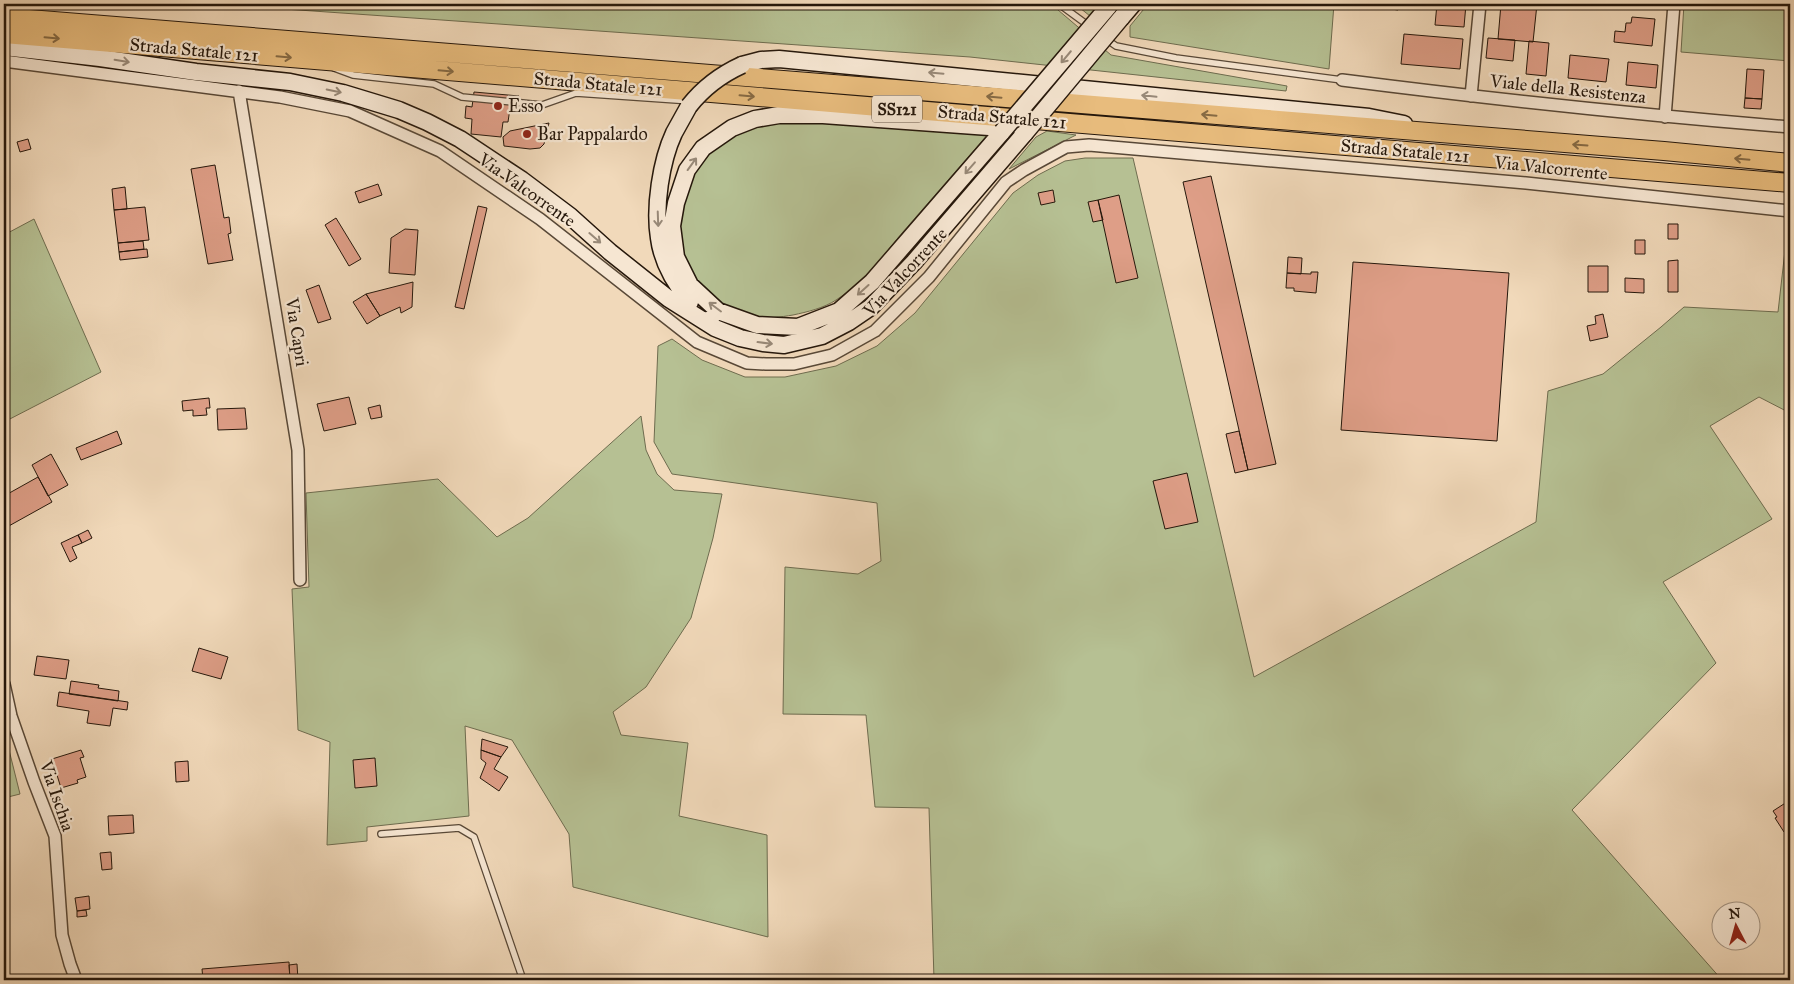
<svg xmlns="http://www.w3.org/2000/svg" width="1794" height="984" font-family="'IM FELL Great Primer',serif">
	<rect width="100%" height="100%" fill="#f1d9ba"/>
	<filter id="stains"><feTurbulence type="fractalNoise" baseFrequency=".004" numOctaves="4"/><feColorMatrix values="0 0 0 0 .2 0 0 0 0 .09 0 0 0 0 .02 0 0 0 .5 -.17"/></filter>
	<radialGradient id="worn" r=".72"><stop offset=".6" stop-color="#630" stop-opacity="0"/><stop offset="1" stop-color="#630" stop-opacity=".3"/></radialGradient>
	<!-- green -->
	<path fill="#b6c093" stroke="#6e6c4f" d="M213,4H1051L1111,55L1287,86L1286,91L970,57Z
		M1075,4H1100L1090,16Z
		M1148,4H1334L1329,69L1130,37V26Z
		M1684,4H1790V61L1681,52Z
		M818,121L989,133C960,166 931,200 902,233C882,257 863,284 836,300C824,308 807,312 793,315C781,317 767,319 755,317C725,312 688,283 682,253C670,201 699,146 750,129C772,121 796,122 818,121Z
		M1047,131L1076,135L1009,169L1036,137Z
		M1085,158H1133L1254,677L1536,522L1548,391L1603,374L1661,327L1684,307L1778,312L1788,224H1790V413L1759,397L1710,426L1772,519L1663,582L1716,663L1572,810L1722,980H934L929,808L875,807L866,715L783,714L785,567L858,574L881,561L877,503L672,474L654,442L658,346L672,339L702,360L745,377H785L836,366L877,346L915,313L1013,193L1038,175L1065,161Z
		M34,219L101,372L4,422V235Z
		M641,416L646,450L657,474L674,490L722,494L713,538L691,618L646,687L613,712L621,735L688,743L679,816L767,835L768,937L573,887L569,834L512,740L465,726L469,816L367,827V841L327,845L330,742L298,730L292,589L309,587L306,493L438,479L497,537L528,518Z
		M4,730L20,794L4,798Z"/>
	<!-- building -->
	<path fill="#de9e87" stroke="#25170b" d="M1379,4H1398V10L1378,7Z
		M1437,4H1466L1464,27L1435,25Z
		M1501,4H1537L1533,42L1498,39Z
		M1632,17L1655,19L1652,46L1614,42L1615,31L1625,32L1626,23H1631Z
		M1404,34L1463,39L1460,69L1401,64Z
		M1488,38L1515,40L1513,61L1486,58Z
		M1529,41L1549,43L1546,76L1526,74Z
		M1570,55L1609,59L1606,82L1568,78Z
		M1628,62L1658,65L1656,88L1626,85Z
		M1747,69L1764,70L1762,99L1745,98Z
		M474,92L519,96L518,109L510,108L508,122H503L501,137L471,134L472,119L465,118L466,106L472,107Z
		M1745,98L1762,99L1761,109L1744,108Z
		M549,123L544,144L540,148L530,149L504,146L503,137L510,131Z
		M28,139L31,149L20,152L17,142Z
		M215,165L224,218L229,217L231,233L228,234L233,260L208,264L191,169Z
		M1211,176L1276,464L1248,470L1183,182Z
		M378,184L382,195L359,203L355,192Z
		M125,187L127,209L114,210L112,189Z
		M1053,190L1055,202L1041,205L1038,193Z
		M1119,195L1138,278L1116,283L1098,200Z
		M1098,200L1103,220L1093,222L1088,202Z
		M478,206L487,208L464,309L455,307Z
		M145,207L149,240L118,243L114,210Z
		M336,218L361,259L349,266L325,225Z
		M1668,224H1678V239H1668Z
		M405,229L418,230L415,275L389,273L391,238Z
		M1635,240H1645V254H1635Z
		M143,241L144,249L119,252L118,243Z
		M147,249L148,257L120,260L119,252Z
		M1288,257L1302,258L1301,274L1287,273Z
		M1678,260V292H1668V261Z
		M1353,262L1509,273L1497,441L1341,430Z
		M1588,266H1608V292H1588Z
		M1311,272H1318L1316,293L1294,291V288H1286L1287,273L1311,274Z
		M1625,278L1644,279V293L1625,292Z
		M413,282L412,307L401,313L400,307L380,316L366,294Z
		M319,285L331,319L318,323L306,290Z
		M366,294L380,316L367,324L353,302Z
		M1603,314L1608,337L1590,341L1587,326L1596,324L1595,316Z
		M349,397L356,424L324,431L317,404Z
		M209,398L210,408H206L207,415L193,416V410L183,411L182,401Z
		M380,405L382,417L371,419L368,408Z
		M245,408L247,429L218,430L217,409Z
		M117,431L122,444L81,460L76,448Z
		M1239,431L1248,470L1235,473L1226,434Z
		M51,454L68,485L48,496L32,465Z
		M1187,473L1198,522L1165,529L1153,481Z
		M38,477L52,502L7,527L4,521V496Z
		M88,530L92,538L82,543L78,535Z
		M78,535L82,543L72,547L77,558L70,562L61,543Z
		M199,648L228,657L221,679L192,671Z
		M37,656L69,660L66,679L34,675Z
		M71,681L99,685L98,688L119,691L118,701L69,694Z
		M59,692L128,702L127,710L113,708L110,726L87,723L89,711L57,706Z
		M482,739L508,747L501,757L481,750Z
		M81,750L84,757L80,758L86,777L77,780L78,783L61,788L52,759Z
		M481,750L501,757L494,769L508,777L499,791L480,778L486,763L481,759Z
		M375,758L377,786L355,788L353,760Z
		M188,761L189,781L176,782L175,762Z
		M1790,800V828L1784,832L1775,818L1777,817L1773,811Z
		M133,815L134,833L109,835L108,816Z
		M111,852L112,869L102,870L100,853Z
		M89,896L90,909L77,911L75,898Z
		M86,910L87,916L77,917V911Z
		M289,962L290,980H203L202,969Z
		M297,964L298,980H290L289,965Z"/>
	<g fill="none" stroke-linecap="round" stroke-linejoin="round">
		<!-- service casing -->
		<g stroke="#584837" stroke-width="8">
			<path id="service" d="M1059,4L1089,26
				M1106,39L1116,46L1176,58L1342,80
				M334,68L353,75L434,84L462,97L542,105L576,93L691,101
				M381,834L459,828L474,837L523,980"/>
		</g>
		<!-- minor casing -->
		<g stroke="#584837" stroke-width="14">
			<path id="minor" d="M4,61L280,97L350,111L440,151L540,219L697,342L747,363L766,364H794L832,355L875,331L929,277L1006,182L1024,170L1066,147L1089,145L1526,183L1790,211
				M1342,80C1491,99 1640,115 1790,127
				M239,91L298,450L300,580
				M1471,96L1480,4
				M1665,117L1674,4
				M4,684L11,716L34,782L55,836L62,935L70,964L76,980"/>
		</g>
		<!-- secondary casing -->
		<g stroke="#25170b" stroke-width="19">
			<path id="secondary" d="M1121,18L1133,4
				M4,47L100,58L196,72L290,82L343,93L399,110L427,122L460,139L522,180L570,216L610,252L669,299L715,328
				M742,65L761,60L779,59L1369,117L1404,124
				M689,106C684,115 679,124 674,133C661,161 654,207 659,238C662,262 675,284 690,302
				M1002,132L872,282L839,311L798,327L757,325L718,311L690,285L676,257L672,226L676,203L687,170L703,148L732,128L755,119L779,115H823L989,127L1016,124
				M707,320L715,328L740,338L763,343L784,345L822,336L849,322L871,307L914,262L1025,133"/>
		</g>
		<!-- primary casing -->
		<g stroke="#25170b" stroke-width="20">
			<path id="primary" d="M4,17L1664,151L1790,163
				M4,34L1790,183"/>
		</g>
		<!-- service -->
		<use href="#service" stroke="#f6e6d2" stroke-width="5.5"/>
		<!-- minor -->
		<use href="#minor" stroke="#f6e6d2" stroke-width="11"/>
		<!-- secondary -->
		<use href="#secondary" stroke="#f6e6d2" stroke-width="16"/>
		<!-- primary -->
		<use href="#primary" stroke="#e8bc7d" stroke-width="18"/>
		<!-- secondary-bridge casing -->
		<g stroke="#25170b" stroke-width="19" stroke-linecap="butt">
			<path id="secondary-bridge" d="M689,106C704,87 720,75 742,65
				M1002,132L1109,6
				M1025,133L1121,18"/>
		</g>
		<!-- secondary-bridge -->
		<use href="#secondary-bridge" stroke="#f6e6d2" stroke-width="16"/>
	</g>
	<!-- one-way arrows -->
	<defs><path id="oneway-shaft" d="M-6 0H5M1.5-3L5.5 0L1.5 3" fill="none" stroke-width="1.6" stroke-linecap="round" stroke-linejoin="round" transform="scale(1.25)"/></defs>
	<g stroke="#866a44">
		<use href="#oneway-shaft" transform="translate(52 38) rotate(5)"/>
		<use href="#oneway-shaft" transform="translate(284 57) rotate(5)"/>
		<use href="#oneway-shaft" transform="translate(446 71) rotate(5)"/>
		<use href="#oneway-shaft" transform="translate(747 96) rotate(5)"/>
		<use href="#oneway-shaft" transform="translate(994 97) rotate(-175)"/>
		<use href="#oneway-shaft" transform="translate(1209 115) rotate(-175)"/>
		<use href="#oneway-shaft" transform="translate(1580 145) rotate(-176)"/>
		<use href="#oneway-shaft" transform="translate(1742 159) rotate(-175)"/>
	</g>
	<g stroke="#988978">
		<use href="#oneway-shaft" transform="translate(1066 57) rotate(130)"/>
		<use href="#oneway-shaft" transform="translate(122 61) rotate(9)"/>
		<use href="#oneway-shaft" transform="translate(936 73) rotate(-175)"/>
		<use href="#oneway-shaft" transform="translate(334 91) rotate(12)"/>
		<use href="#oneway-shaft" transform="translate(1149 96) rotate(-174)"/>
		<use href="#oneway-shaft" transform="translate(692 164) rotate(-54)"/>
		<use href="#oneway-shaft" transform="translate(970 168) rotate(131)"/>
		<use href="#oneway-shaft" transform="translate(658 219) rotate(88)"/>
		<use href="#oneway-shaft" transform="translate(595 238) rotate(41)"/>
		<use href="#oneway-shaft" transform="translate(863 290) rotate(138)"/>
		<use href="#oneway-shaft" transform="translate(715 307) rotate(-143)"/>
		<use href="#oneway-shaft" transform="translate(765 343) rotate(7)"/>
	</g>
	<!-- markers -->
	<g fill="#8f2418" stroke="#f6e6d2" stroke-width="2">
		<circle cx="498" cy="106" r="5"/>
		<circle cx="527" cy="134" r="5"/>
	</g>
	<g text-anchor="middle" stroke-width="4.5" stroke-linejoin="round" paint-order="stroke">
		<!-- shield labels -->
		<rect fill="#f6e6d2" stroke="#645547" stroke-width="1" x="872" y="95.5" width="50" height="27" rx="4"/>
		<g font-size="16" font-weight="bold" fill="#25170b">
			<text x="897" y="115">SS121</text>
		</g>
		<!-- street labels -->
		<g font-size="18" fill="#25170b" stroke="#f6e6d2">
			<text transform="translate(194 50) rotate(5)" y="6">Strada Statale 121</text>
			<text transform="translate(598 84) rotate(5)" y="6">Strada Statale 121</text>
			<text transform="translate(1568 89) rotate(6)" y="6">Viale della Resistenza</text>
			<text transform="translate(1002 117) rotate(5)" y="6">Strada Statale 121</text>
			<text transform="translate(1405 151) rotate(5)" y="6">Strada Statale 121</text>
			<text transform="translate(1551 168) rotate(6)" y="6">Via Valcorrente</text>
			<text transform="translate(527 190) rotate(35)" y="6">Via Valcorrente</text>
			<text transform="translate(905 272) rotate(-47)" y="6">Via Valcorrente</text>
			<text transform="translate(297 332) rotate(81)" y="6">Via Capri</text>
			<text transform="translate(57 796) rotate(71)" y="6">Via Ischia</text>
		</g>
		<!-- poi labels -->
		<g font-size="18" fill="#25170b" stroke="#f6e6d2" text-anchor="start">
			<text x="508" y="112">Esso</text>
			<text x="537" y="140">Bar Pappalardo</text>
		</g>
	</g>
	<!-- margin -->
	<rect width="1794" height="984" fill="none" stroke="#f1d9ba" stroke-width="20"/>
	<rect x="5" y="5" width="1784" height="974" fill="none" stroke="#25170b" stroke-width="2.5"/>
	<rect x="10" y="10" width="1774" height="964" fill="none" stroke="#25170b"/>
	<!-- north arrow -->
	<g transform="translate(1736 926) rotate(354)"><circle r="24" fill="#f6e6d2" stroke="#a29382"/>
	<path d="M0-4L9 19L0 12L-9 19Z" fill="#8f2418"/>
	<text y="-8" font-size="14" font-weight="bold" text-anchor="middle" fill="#25170b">N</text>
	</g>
	<rect width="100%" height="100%" filter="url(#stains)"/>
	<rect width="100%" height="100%" fill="url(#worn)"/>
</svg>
